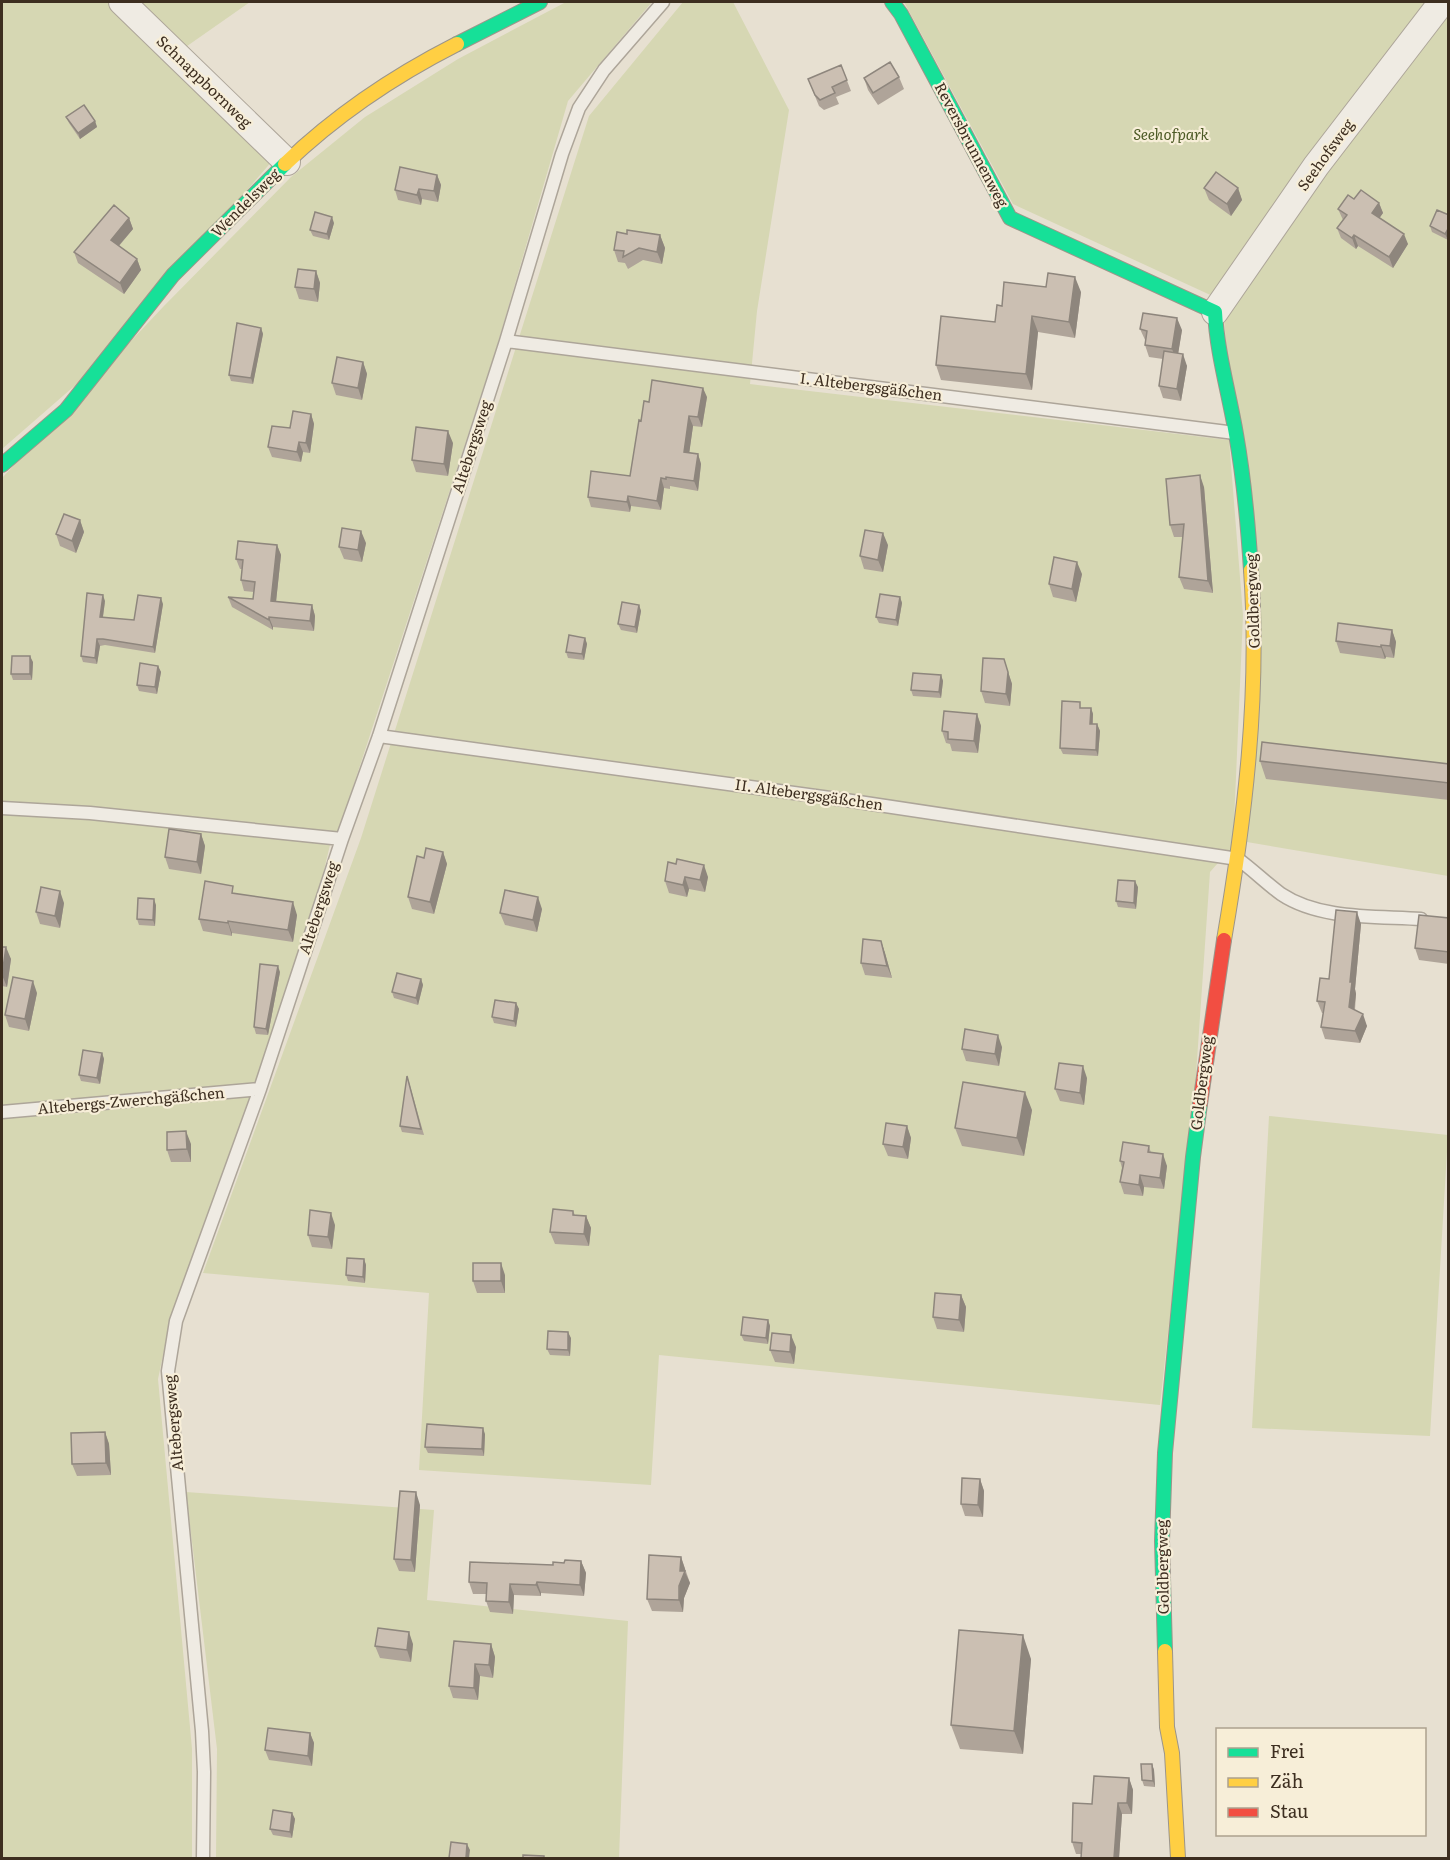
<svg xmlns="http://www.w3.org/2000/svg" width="1450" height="1860" font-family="Literata,serif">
	<rect width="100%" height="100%" fill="#e7e0d1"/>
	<!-- green -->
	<path fill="#d6d7b3" d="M2,2H250L170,58L273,160L87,375L2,449Z
		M566,2H652L568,101L497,346L338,833L330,845L302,962L250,1116L170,1322L158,1379L192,1749V1858H2V478L163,307L291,177L365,117L458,59Z
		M683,2H733L789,110L757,311L750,384L1229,440L1243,615L1233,846L1210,872L1195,1089L1160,1405L659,1355L651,1485L419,1470L429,1293L203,1273L361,838L589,116Z
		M904,2H1435L1219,299L1013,204Z
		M1448,2V876L1247,842L1258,689L1223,309Z
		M1269,1116L1448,1135L1430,1436L1252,1428Z
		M186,1492L434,1510L427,1600L628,1621L619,1858H216L217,1749Z"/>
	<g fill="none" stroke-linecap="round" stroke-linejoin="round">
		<!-- lane casing -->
		<g stroke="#ada599" stroke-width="15">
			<path id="lane" d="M506,341L1235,433
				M379,736L852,801L1238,859C1253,870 1266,883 1281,894C1320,920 1376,916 1421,919
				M2,808L90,813L342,839
				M2,1112L260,1089
				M203,1858L204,1772L202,1731L168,1371L176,1321L260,1089L342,839L379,736L506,341L562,154L579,108L604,70L663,2"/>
		</g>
		<!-- street casing -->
		<g stroke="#ada599" stroke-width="28">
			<path id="street" d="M122,2L287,162
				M1215,312L1316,166L1442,2"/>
		</g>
		<!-- fast casing -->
		<g stroke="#9c958a" stroke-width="16">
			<path id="fast" d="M892,2L901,14L1010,218L1215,312C1217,353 1229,393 1236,434C1244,479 1248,524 1251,570
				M457,44L540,2
				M2,465L66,410L173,275L285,164
				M1165,1651L1162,1541L1165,1453L1193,1157L1200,1104"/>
		</g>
		<!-- slow casing -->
		<g stroke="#9c958a" stroke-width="16">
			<path id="slow" d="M285,164C336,115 394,76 457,44
				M1224,940C1245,817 1260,695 1251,570
				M1165,1651L1167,1727L1172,1753L1178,1858"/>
		</g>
		<!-- jam casing -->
		<g stroke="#9c958a" stroke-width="16">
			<path id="jam" d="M1200,1104L1224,940"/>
		</g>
		<!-- lane -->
		<use href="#lane" stroke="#efebe3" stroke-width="12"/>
		<!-- street -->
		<use href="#street" stroke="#efebe3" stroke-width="26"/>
		<!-- fast -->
		<use href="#fast" stroke="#16e098" stroke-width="14"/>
		<!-- slow -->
		<use href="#slow" stroke="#ffcf43" stroke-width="14"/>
		<!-- jam -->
		<use href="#jam" stroke="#f24e42" stroke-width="14"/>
	</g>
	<!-- wall -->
	<path fill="#afa499" d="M841,65L851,91L836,97L839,104L824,110L819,106L808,79Z
		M899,77L904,89L878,105L868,90L864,78Z
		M66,117L95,121L97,127L80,139L69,123Z
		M437,175L441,185L438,202L422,199L421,205L398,200L395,190Z
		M1204,188H1238L1242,200L1231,216L1209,200Z
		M1354,199L1379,203L1383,213L1379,218L1408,244L1393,268L1358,246L1356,249L1341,238L1337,228L1343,220L1338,209Z
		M1449,215V238L1448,240L1432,232L1430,226Z
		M129,218L133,229L119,246L137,259L141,270L124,294L78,263L74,252Z
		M334,223L329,240L313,236L310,230Z
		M627,234L660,235L665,248L662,264L643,260L628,269L625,263L618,262L614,250Z
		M316,271L320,283L318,302L299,299L295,287Z
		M1081,292L1075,338L1038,332L1032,390L941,380L936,365L995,322L1002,306Z
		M261,328L263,334L253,384L231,381L229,375Z
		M1140,329L1182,330L1178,353L1187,366L1181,401L1163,398L1159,386L1163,359L1149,357L1145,345L1146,342Z
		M363,362L367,374L362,400L336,395L332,383Z
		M707,397L702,427L693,426L689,453L698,454L701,464L698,491L670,486V489L664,488L661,510L631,506L630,512L591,507L588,497L630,476L641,421L649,402Z
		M311,414L314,424L310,453L303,452L301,462L272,457L268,447Z
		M453,443L448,476L416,472L412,460Z
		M1204,487L1213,593L1184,589L1179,577L1183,537H1174L1170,525Z
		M80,520L84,532L76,553L60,546L56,534Z
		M366,543L362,562L344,559L339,547Z
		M277,545L281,555L276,602L312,605L315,616L314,631L273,627V630L232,607L228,597L253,599L254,592L244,591L241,580L242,569H240L236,559Z
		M888,545L883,572L864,569L860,556Z
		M1082,574L1076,602L1053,597L1049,584Z
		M900,597L902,603L898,626L879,623L876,617Z
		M105,601L103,617L134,620L163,604L155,653L105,645L100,646L97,664L83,662L81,656Z
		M639,605L641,611L637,633L621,630L618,624Z
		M1392,630L1396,642L1394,658L1386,657L1385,659L1340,653L1336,641Z
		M585,638L587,644L584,660L568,658L566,652Z
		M33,662L32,680H13L11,674Z
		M158,666L161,672L157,694L139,691L137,685Z
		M1008,672L1012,684L1010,706L985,703L981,691Z
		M941,675L943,681L941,698L913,696L911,690Z
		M1082,708H1091L1093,714V724H1097L1100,731L1098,756L1063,754L1060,748Z
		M977,714L981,726L978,753L952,751L950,744L946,743L942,731Z
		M1260,761L1449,764V800L1266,779Z
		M201,834L205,846L201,874L169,869L165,857Z
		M443,852L447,864L434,914L412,909L408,897L424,858Z
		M668,862L708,877L705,892L689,889L687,897L669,893L665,881Z
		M1138,887L1136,909L1118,907L1116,901Z
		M236,894L297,915L293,942L232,933V936L203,931L199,919Z
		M64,903L60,928L40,924L36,912Z
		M156,905L155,926L139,925L137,919Z
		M542,909L537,932L505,925L500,913Z
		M1449,918V964L1419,960L1415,948Z
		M1361,924L1355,989L1356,994L1355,1010L1367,1026L1360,1043L1325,1039L1321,1027L1323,1013H1322L1317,1001Z
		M881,941L885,953L892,978L865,975L861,963Z
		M2,947L11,959L7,987L2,986Z
		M280,972L268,1035L256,1034L254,1027Z
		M421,979L423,985L418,1005L394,998L392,992Z
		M37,993L29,1031L9,1027L5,1015Z
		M516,1003L519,1009L516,1027L494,1023L492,1017Z
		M1002,1047L999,1066L966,1061L962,1049Z
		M102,1053L104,1059L100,1084L81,1081L79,1075Z
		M407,1076L409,1082L424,1135L402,1132L400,1126Z
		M1087,1078L1084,1105L1060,1101L1055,1089Z
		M1032,1110L1024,1156L962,1146L955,1128Z
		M907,1126L911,1138L908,1159L888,1156L883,1144Z
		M191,1144V1162H171L167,1150Z
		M1149,1146L1151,1153L1167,1166L1164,1189L1144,1187L1143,1196L1124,1194L1120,1182L1122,1168L1120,1161Z
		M573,1211L575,1215L586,1216L591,1228L589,1246L555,1244L550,1232Z
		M335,1225L332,1249L312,1247L308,1235Z
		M364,1259L366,1265L365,1283L348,1281L346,1275Z
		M505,1275V1293H477L473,1281Z
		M961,1295L966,1307L964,1332L937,1329L933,1317Z
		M768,1320L770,1326L768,1344L744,1341L741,1335Z
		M571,1338L570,1356L550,1355L547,1349Z
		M796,1347L794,1364L775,1362L770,1350Z
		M105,1432L109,1444L111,1475L77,1476L72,1464Z
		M485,1434L484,1456L428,1453L425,1447Z
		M980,1479L984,1491L983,1517L965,1516L961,1504Z
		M420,1505L415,1572L399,1571L394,1559Z
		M681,1557L690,1583L684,1598L683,1612L652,1611L647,1599Z
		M581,1561L586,1573L584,1596L541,1593V1596L514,1595L513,1614L490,1612L486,1601V1594H473L469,1582L553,1565Z
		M413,1644L411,1662L380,1658L375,1646Z
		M491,1644L495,1657L493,1678L480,1676L478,1700L453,1698L449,1686Z
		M1031,1659L1023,1754L960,1749L951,1725Z
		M310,1733L314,1743L312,1766L269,1760L265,1750Z
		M1152,1764L1154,1770L1155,1787L1144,1786L1142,1780Z
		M1129,1778L1133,1790L1132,1814H1122L1119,1858H1081V1854H1076L1072,1842L1092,1804Z
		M292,1813L295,1819L292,1838L273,1835L270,1829Z"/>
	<!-- shaded-wall -->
	<path fill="#8e867d" d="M95,121L97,127L80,139L78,133Z
		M437,175L441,185L438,202L434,191Z
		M1238,188L1242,200L1231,216L1227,204Z
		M419,189L422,199L421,205L417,195Z
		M1379,203L1383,213L1376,223L1372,213Z
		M332,217L334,223L329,240L327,234Z
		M129,218L133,229L115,250L111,240Z
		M1449,227V238L1448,240L1445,234Z
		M1404,234L1408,244L1393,268L1389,257Z
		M660,235L665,248L662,264L657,252Z
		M1354,235L1358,246L1356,249L1352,238Z
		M137,259L141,270L124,294L120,283Z
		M316,271L320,283L318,302L314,289Z
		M1075,277L1081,292L1075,338L1069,322Z
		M1032,316L1038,332L1032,390L1026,374Z
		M1177,318L1182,330L1177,361L1172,349Z
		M261,328L263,334L253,384L251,378Z
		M1183,354L1187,366L1181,401L1177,389Z
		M363,362L367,374L362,400L358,388Z
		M703,388L707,397L702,427L698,417Z
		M311,414L314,424L310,453L306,443Z
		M689,416L693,426L688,462L684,452Z
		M448,431L453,443L448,476L444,464Z
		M299,442L303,452L301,462L297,452Z
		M698,454L701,464L698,491L694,481Z
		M1200,475L1204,487L1213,593L1208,581Z
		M661,478L664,488L661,510L657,501Z
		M628,496L631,506L630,512L627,502Z
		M80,520L84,532L76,553L72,541Z
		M361,531L366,543L362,562L358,550Z
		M883,533L888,545L883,572L878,560Z
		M277,545L281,555L275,611L271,601Z
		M1077,562L1082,574L1076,602L1072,589Z
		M103,595L105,601L102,623L100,617Z
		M900,597L902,603L898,626L896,620Z
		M161,598L163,604L155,653L153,647Z
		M312,605L315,616L314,631L310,621Z
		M639,605L641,611L637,633L635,627Z
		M269,617L273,627V630L269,620Z
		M1392,630L1396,642L1394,658L1390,646Z
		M585,638L587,644L584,660L582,654Z
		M97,639L100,646L97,664L95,658Z
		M1381,645L1386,657L1385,659L1381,647Z
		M30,656L33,662L32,680L30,674Z
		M1004,659L1012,684L1010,706L1006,694Z
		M158,666L161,672L157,694L155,687Z
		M941,675L943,681L941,698L939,692Z
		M1091,708L1093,714L1092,730L1090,724Z
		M977,714L981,726L978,753L974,741Z
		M1097,724L1100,731L1098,756L1096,750Z
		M201,834L205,846L201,874L197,862Z
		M443,852L447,864L434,914L430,902Z
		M704,865L708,877L705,892L700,880Z
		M685,877L689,889L687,897L683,885Z
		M1135,881L1138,887L1136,909L1134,903Z
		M60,891L64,903L60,928L55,916Z
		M538,897L542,909L537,932L533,920Z
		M154,899L156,905L155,926L153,920Z
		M293,902L297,915L293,942L288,930Z
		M1357,912L1361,924L1355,989L1356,994L1353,1019L1349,1007L1350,982Z
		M228,921L232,933V936L228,923Z
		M881,941L885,953L892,978L887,966Z
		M6,947L11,959L7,987L2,975Z
		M278,966L280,972L268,1035L266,1029Z
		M421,979L423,985L418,1005L416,998Z
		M33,981L37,993L29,1031L25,1019Z
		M516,1003L519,1009L516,1027L514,1021Z
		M1363,1014L1367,1026L1360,1043L1355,1031Z
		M998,1035L1002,1047L999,1066L995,1054Z
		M102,1053L104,1059L100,1084L97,1078Z
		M1083,1066L1087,1078L1084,1105L1080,1093Z
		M1025,1092L1032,1110L1024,1156L1017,1138Z
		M907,1126L911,1138L908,1159L903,1147Z
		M186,1131L191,1144V1162L187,1149Z
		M1163,1154L1167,1166L1164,1189L1160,1178Z
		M1140,1175L1144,1187L1143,1196L1139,1185Z
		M331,1213L335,1225L332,1249L328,1237Z
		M586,1216L591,1228L589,1246L584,1234Z
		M364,1259L366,1265L365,1283L363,1277Z
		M501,1263L505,1275V1293L501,1281Z
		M961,1295L966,1307L964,1332L959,1320Z
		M768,1320L770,1326L768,1344L766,1338Z
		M568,1332L571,1338L570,1356L568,1350Z
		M791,1335L796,1347L794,1364L790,1352Z
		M483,1428L485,1434L484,1456L482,1449Z
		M105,1432L109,1444L111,1475L106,1463Z
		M980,1479L984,1491L983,1517L978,1505Z
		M416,1492L420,1505L415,1572L411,1560Z
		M681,1557L685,1569V1572L690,1583L684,1598L683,1612L679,1600Z
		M581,1561L586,1573L584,1596L580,1585Z
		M537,1582L541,1593V1596L536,1585Z
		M510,1584L514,1595L513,1614L509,1602Z
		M409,1632L413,1644L411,1662L407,1650Z
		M1023,1635L1031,1659L1023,1754L1014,1731Z
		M491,1644L495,1657L493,1678L489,1665Z
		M475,1664L480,1676L478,1700L474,1688Z
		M310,1733L314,1743L312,1766L308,1756Z
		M1152,1764L1154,1770L1155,1787L1153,1781Z
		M1129,1778L1133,1790L1132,1814L1127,1803Z
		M1118,1803L1122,1814L1119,1858H1114Z
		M292,1813L295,1819L292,1838L290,1832Z
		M467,1844L470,1850L469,1858H466Z"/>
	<!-- building -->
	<path fill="#cbbfb2" stroke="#8e867d" stroke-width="1.5" d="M890,62L899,77L873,93L864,78Z
		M841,65L847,80L832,87L835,93L820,100L815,95L808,79Z
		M84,105L95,121L78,133L66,117Z
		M400,167L437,175L434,191L419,189L417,195L395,190Z
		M1216,172L1238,188L1227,204L1204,188Z
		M1361,190L1379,203L1372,213L1404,234L1389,257L1354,235L1352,238L1337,228L1347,215L1338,209L1348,195L1354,199Z
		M114,205L129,218L111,240L137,259L120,283L74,252Z
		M1437,210L1449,215V227L1445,234L1430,226Z
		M315,212L332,217L327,234L310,230Z
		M627,230L660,235L657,252L639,248L623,257L624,251L614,250L617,232L627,234Z
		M298,269L316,271L314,289L295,287Z
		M1048,273L1075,277L1069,322L1032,316L1026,374L936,365L941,316L995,322L997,305L1002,306L1004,282L1046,287Z
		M1143,313L1177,318L1172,349L1145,345L1147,331L1140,329Z
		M237,323L261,328L251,378L229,375Z
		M1164,351L1183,354L1177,389L1159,386Z
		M337,357L363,362L358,388L332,383Z
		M652,380L703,388L698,417L689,416L684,452L698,454L694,481L666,477V479L661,478L657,501L628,496L627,502L588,497L591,471L630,476L639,420L641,421L644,401L649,402Z
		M293,411L311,414L306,443L299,442L297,452L268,447L272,426L290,428Z
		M416,427L448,431L444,464L412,460Z
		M1200,475L1208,581L1179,577L1184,524L1170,525L1166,479Z
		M64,514L80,520L72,541L56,534Z
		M342,528L361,531L358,550L339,547Z
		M865,530L883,533L878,560L860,556Z
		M238,541L277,545L271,601L312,605L310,621L269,617V620L228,597L253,599L255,582L241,580L243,560L236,559Z
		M1054,557L1077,562L1072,589L1049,584Z
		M87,593L103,595L100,617L134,620L138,595L161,598L153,647L103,639H97L95,658L81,656Z
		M880,594L900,597L896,620L876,617Z
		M622,602L639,605L635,627L618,624Z
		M1338,623L1392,630L1390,646L1381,645V647L1336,641Z
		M569,635L585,638L582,654L566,652Z
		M12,656H30V674H11Z
		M983,658L1004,659L1008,672L1006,694L981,691Z
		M140,663L158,666L155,687L137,685Z
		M913,673L941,675L939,692L911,690Z
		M1062,701L1080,702V708H1091L1090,724H1097L1096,750L1060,748Z
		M944,711L977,714L974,741L948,739V732L942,731Z
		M1262,742L1449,764V783L1260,761Z
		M169,829L201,834L197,862L165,857Z
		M426,848L443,852L430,902L408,897L417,856L424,858Z
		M677,859L704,865L700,880L685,877L683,885L665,881L668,862L676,864Z
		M1118,880L1135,881L1134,903L1116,901Z
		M205,881L233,886L232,893L293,902L288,930L228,921V923L199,919Z
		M41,887L60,891L55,916L36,912Z
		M505,890L538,897L533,920L500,913Z
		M138,898L154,899L153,920L137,919Z
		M1336,910L1357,912L1350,982H1352L1349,1007L1363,1014L1355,1031L1321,1027L1325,1002L1317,1001L1320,978L1329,979Z
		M1419,915L1449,918V952L1415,948Z
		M863,939L881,941L887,966L861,963Z
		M2,947H6L2,975Z
		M260,964L278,966L266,1029L254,1027Z
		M397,973L421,979L416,998L392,992Z
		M13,977L33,981L25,1019L5,1015Z
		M495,1000L516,1003L514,1021L492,1017Z
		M965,1029L998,1035L995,1054L962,1049Z
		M83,1050L102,1053L97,1078L79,1075Z
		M1059,1063L1083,1066L1080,1093L1055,1089Z
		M407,1076L421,1129L400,1126Z
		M963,1082L1025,1092L1017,1138L955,1128Z
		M886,1123L907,1126L903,1147L883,1144Z
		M186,1131L187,1149L167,1150V1132Z
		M1123,1142L1149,1146L1148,1152L1163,1154L1160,1178L1140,1175L1139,1185L1120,1182L1124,1162L1120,1161Z
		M553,1209L573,1211V1215L586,1216L584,1234L550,1232Z
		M310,1210L331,1213L328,1237L308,1235Z
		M347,1258L364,1259L363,1277L346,1275Z
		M473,1263H501V1281H473Z
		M935,1293L961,1295L959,1320L933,1317Z
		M743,1317L768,1320L766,1338L741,1335Z
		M548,1331L568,1332V1350L547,1349Z
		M772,1333L791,1335L790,1352L770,1350Z
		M427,1424L483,1428L482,1449L425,1447Z
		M105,1432L106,1463L72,1464L71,1433Z
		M962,1478L980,1479L978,1505L961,1504Z
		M400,1491L416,1492L411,1560L394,1559Z
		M649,1555L681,1557L680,1571H685L679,1586V1600L647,1599Z
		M565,1560L581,1561L580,1585L537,1582L536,1585L510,1584L509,1602L486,1601L487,1583L469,1582L470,1562L553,1565V1562L564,1563Z
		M378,1628L409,1632L407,1650L375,1646Z
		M959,1630L1023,1635L1014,1731L951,1725Z
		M454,1641L491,1644L489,1665L475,1664L474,1688L449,1686Z
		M268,1728L310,1733L308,1756L265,1750Z
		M1141,1764H1152L1153,1781L1142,1780Z
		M1094,1776L1129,1778L1127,1803H1118L1114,1858H1081L1082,1843L1072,1842L1073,1803L1092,1804Z
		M273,1810L292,1813L290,1832L270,1829Z
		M451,1842L467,1844L466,1858H449Z
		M523,1855L544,1856V1858H523Z"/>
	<g text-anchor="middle" stroke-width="4.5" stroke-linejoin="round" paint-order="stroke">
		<!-- street labels -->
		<g font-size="15" fill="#3d2e20" stroke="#f7eed8">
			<text transform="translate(204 82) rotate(44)" y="5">Schnappbornweg</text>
			<text transform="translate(971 145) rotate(62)" y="5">Reversbrunnenweg</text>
			<text transform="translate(1326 155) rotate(-54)" y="5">Seehofsweg</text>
			<text transform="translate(246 203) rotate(-45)" y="5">Wendelsweg</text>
			<text transform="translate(871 387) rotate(7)" y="5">I. Altebergsgäßchen</text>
			<text transform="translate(472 447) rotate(-72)" y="5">Altebergsweg</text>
			<text transform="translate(1253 601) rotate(-92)" y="5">Goldbergweg</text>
			<text transform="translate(809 795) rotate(8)" y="5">II. Altebergsgäßchen</text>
			<text transform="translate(319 908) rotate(-72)" y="5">Altebergsweg</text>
			<text transform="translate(1202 1083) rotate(-83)" y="5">Goldbergweg</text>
			<text transform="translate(131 1101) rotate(-5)" y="5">Altebergs-Zwerchgäßchen</text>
			<text transform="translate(174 1423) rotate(-95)" y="5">Altebergsweg</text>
			<text transform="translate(1163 1567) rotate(-91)" y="5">Goldbergweg</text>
		</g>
		<!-- park labels -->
		<g font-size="15" font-style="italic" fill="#4d5a26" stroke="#f7eed8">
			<text x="1171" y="140">Seehofpark</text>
		</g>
	</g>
	<!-- border -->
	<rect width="1450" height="1860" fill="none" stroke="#3d2e20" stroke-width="6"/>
	<!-- legend -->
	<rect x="1216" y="1728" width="210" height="108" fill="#f7eed8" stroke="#ada18e" stroke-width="1.5"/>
	<rect x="1228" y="1748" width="30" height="9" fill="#16e098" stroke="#ada18e" stroke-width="1.5"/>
	<text x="1270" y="1758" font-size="18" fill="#3d2e20">Frei</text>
	<rect x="1228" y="1778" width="30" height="9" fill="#ffcf43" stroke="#ada18e" stroke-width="1.5"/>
	<text x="1270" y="1788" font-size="18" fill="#3d2e20">Zäh</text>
	<rect x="1228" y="1808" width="30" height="9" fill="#f24e42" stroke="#ada18e" stroke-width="1.5"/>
	<text x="1270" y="1818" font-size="18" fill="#3d2e20">Stau</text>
</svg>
